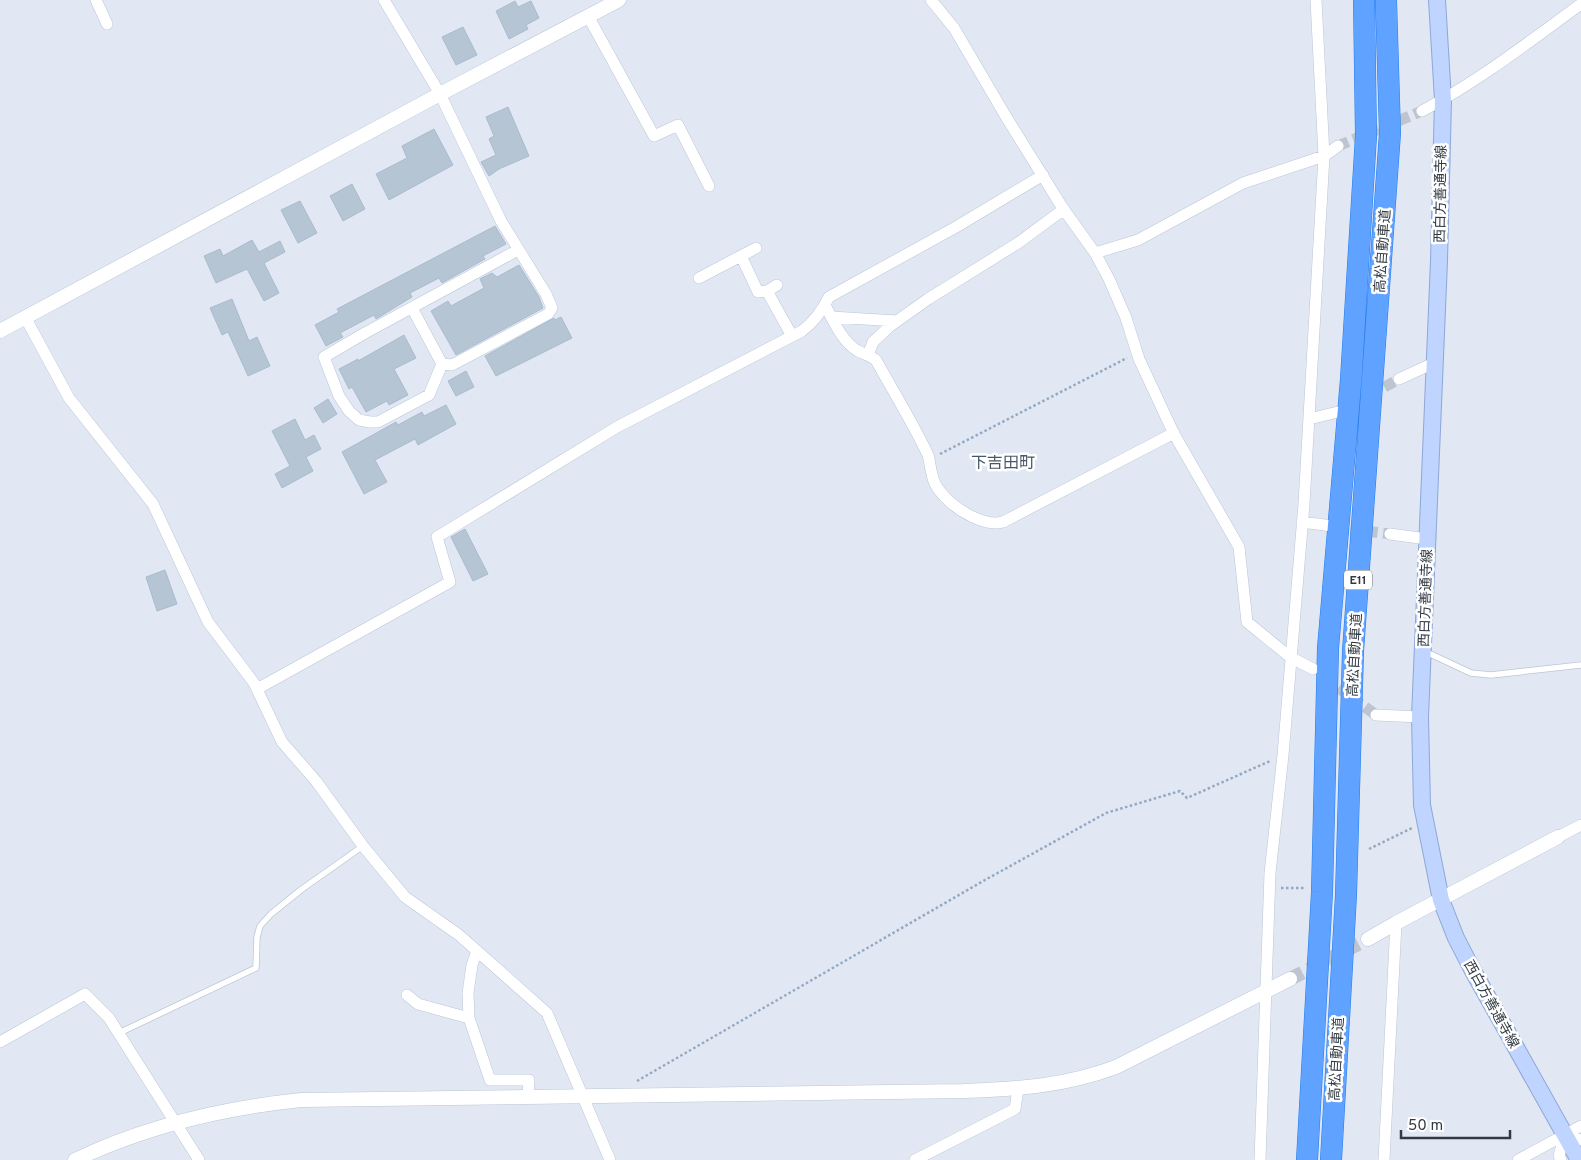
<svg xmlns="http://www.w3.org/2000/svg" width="1581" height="1160" font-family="Overpass,'Noto Sans JP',sans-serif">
	<rect width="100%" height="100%" fill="#e1e8f3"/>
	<!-- building -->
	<path fill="#b6c5d4" stroke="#a9bbd0" d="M515,1L518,7L531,1L539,18L526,25L528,29L509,39L496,11Z
		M463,27L477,55L456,65L442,37Z
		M508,107L529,156L499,169L489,176L481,162L496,155L489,139L494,136L486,117Z
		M434,129L453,165L389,200L376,174L407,158L402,146Z
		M352,184L365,209L343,221L330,196Z
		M300,201L317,233L298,243L281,210Z
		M495,226L506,244L483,256L485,259L442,283L439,278L410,293L412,297L376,319L374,315L340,333L343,337L326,346L315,325L339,312L337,309Z
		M252,240L259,252L280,241L285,252L264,263L279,293L264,301L247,269L216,283L204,256L220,249L223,256Z
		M519,265L539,297L543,308L456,355L431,311L448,301L451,306L484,288L480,279L492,273L497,277Z
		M232,299L249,341L257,337L270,366L248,376L228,332L222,335L210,308Z
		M561,317L572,338L496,376L485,356L554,318L555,320Z
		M404,335L416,358L394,369L408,395L389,405L387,401L366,412L352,387L349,389L339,369L358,359V361Z
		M466,371L474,387L456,396L448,381Z
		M328,399L337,414L323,423L314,408Z
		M446,405L456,424L418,445L415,439L375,460L387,482L364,494L342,452L396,422L398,425L422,412L424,416Z
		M295,419L305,440L314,435L321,449L306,457L313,471L282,488L275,474L290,466L272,431Z
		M465,529L488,574L473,581L451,537Z
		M165,570L177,604L157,611L146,577Z"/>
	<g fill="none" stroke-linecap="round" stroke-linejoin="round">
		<!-- minor-tunnel -->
		<path stroke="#bec5d0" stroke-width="11" stroke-dasharray="11 5.5" stroke-linecap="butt" d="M1338,146L1422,111
			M1370,395L1399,379
			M1334,527L1390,534
			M1325,678L1376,715"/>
		<!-- tertiary-tunnel -->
		<path stroke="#bec5d0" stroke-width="14" stroke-dasharray="14 7" stroke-linecap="butt" d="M1290,979L1368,939"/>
		<!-- service casing -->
		<g stroke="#bbc6d7" stroke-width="7">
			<path id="service" d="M1424,651L1471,673L1491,675L1581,665
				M119,1033L256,968L257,937L260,926L271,914L302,889L363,846"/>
		</g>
		<!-- minor casing -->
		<g stroke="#bbc6d7" stroke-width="12">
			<path id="minor" d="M96,0L107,24
				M384,0L440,94L501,221L546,294L552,308L548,314L452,365L442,364L429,395L378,422H370L359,420L349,411L339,396L324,357L365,333L518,250
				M931,0L954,28L1005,115L1062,207L1095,253L1109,279L1126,318L1139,359L1174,434L1239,547L1247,622L1290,657L1313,669
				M588,16L654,136L678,125L709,186
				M1422,111C1479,81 1530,41 1581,4
				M1095,253L1138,240L1243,183L1324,156L1338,146
				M741,256L758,292L767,291L777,285
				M699,278L756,248
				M767,291L792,336
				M825,305C833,320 842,342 858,351C864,354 870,355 876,360C893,391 913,423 928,455C930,461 930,468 932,474C933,482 939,491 945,497C958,511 985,527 1003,522L1174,433
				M412,308L442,364
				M25,317L69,398L153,504L208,622L254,683L282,742L316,781L363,846L405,897L459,935L547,1013L610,1160
				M831,317L897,321
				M868,355L873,342L890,326L928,299L1018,243L1064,209
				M1399,379L1434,363
				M1309,419L1338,412
				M1302,522L1332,526
				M1390,534L1427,539
				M257,689L450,582L437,537L617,427L802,331C815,321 822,311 829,297L956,227L1043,175
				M1376,715L1420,717
				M1558,837L1581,825
				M477,951L472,965L468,993L469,1018L490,1080H529L528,1096
				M407,995L418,1004L469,1018
				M0,1042L85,994L109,1018L199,1160
				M1565,1134L1581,1140
				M915,1160L1015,1109L1018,1089
				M1260,1160L1270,873L1283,755L1304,504L1324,156L1316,0
				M1384,1160L1396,923
				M1518,1160L1581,1126
				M1561,1160L1559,1156L1565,1134"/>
		</g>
		<!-- tertiary casing -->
		<g stroke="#bbc6d7" stroke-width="15">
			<path id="tertiary" d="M0,331L440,94L619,0
				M1368,939L1396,923L1558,837
				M75,1160C146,1126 223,1108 301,1100L964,1091C1018,1089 1065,1086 1116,1067L1290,979"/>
		</g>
		<!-- secondary casing -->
		<g stroke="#8ca7d7" stroke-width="18">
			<path id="secondary" d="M1437,0L1443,100L1439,261L1420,717L1422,805L1441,900L1456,938L1473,971L1579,1160"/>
		</g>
		<!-- motorway casing -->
		<g stroke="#247dea" stroke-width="22">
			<path id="motorway" d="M1307,1160L1322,892L1328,648L1351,379L1366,136L1364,0
				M1331,1160L1346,895L1353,651L1390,133L1386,0"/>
		</g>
		<!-- path -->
		<path stroke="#93a8c2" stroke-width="2.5" stroke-dasharray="2.5 2.5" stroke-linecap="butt" d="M940,454L1127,358
			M1369,849L1412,828
			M1281,888H1305
			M637,1081L985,880L1106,813L1180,791L1187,798L1270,761"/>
		<!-- service -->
		<use href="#service" stroke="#fff" stroke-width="5.5"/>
		<!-- minor -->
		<use href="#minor" stroke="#fff" stroke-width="11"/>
		<!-- tertiary -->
		<use href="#tertiary" stroke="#fff" stroke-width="14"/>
		<!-- secondary -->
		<use href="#secondary" stroke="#bfd4ff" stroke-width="16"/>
		<!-- motorway -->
		<use href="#motorway" stroke="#60a2ff" stroke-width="21"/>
	</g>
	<g text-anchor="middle" stroke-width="5" stroke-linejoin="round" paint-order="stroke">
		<!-- shield labels -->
		<rect fill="#fff" stroke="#70767c" stroke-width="1" x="1344" y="570.5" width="28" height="19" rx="4"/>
		<g font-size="12" font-weight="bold" fill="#323b44">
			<text x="1358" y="584">E11</text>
		</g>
		<!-- street labels -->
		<g font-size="14" fill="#323b44" stroke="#fff">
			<text transform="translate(1440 194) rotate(-89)" y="5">西白方善通寺線</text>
			<text transform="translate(1382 251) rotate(-86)" y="5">高松自動車道</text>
			<text transform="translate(1425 598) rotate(-88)" y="5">西白方善通寺線</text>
			<text transform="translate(1354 655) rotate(-87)" y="5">高松自動車道</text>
			<text transform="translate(1492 1004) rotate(61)" y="5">西白方善通寺線</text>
			<text transform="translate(1336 1059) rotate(-87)" y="5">高松自動車道</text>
		</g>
		<!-- quarter labels -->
		<g font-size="16" fill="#485868" stroke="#fff">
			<text x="1003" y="468">下吉田町</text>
		</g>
	</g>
	<!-- scale -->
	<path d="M1401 1130v8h109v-8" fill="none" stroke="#323b44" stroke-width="2.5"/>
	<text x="1408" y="1130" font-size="15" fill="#323b44" stroke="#ffffff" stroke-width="4" paint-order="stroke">50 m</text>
</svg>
